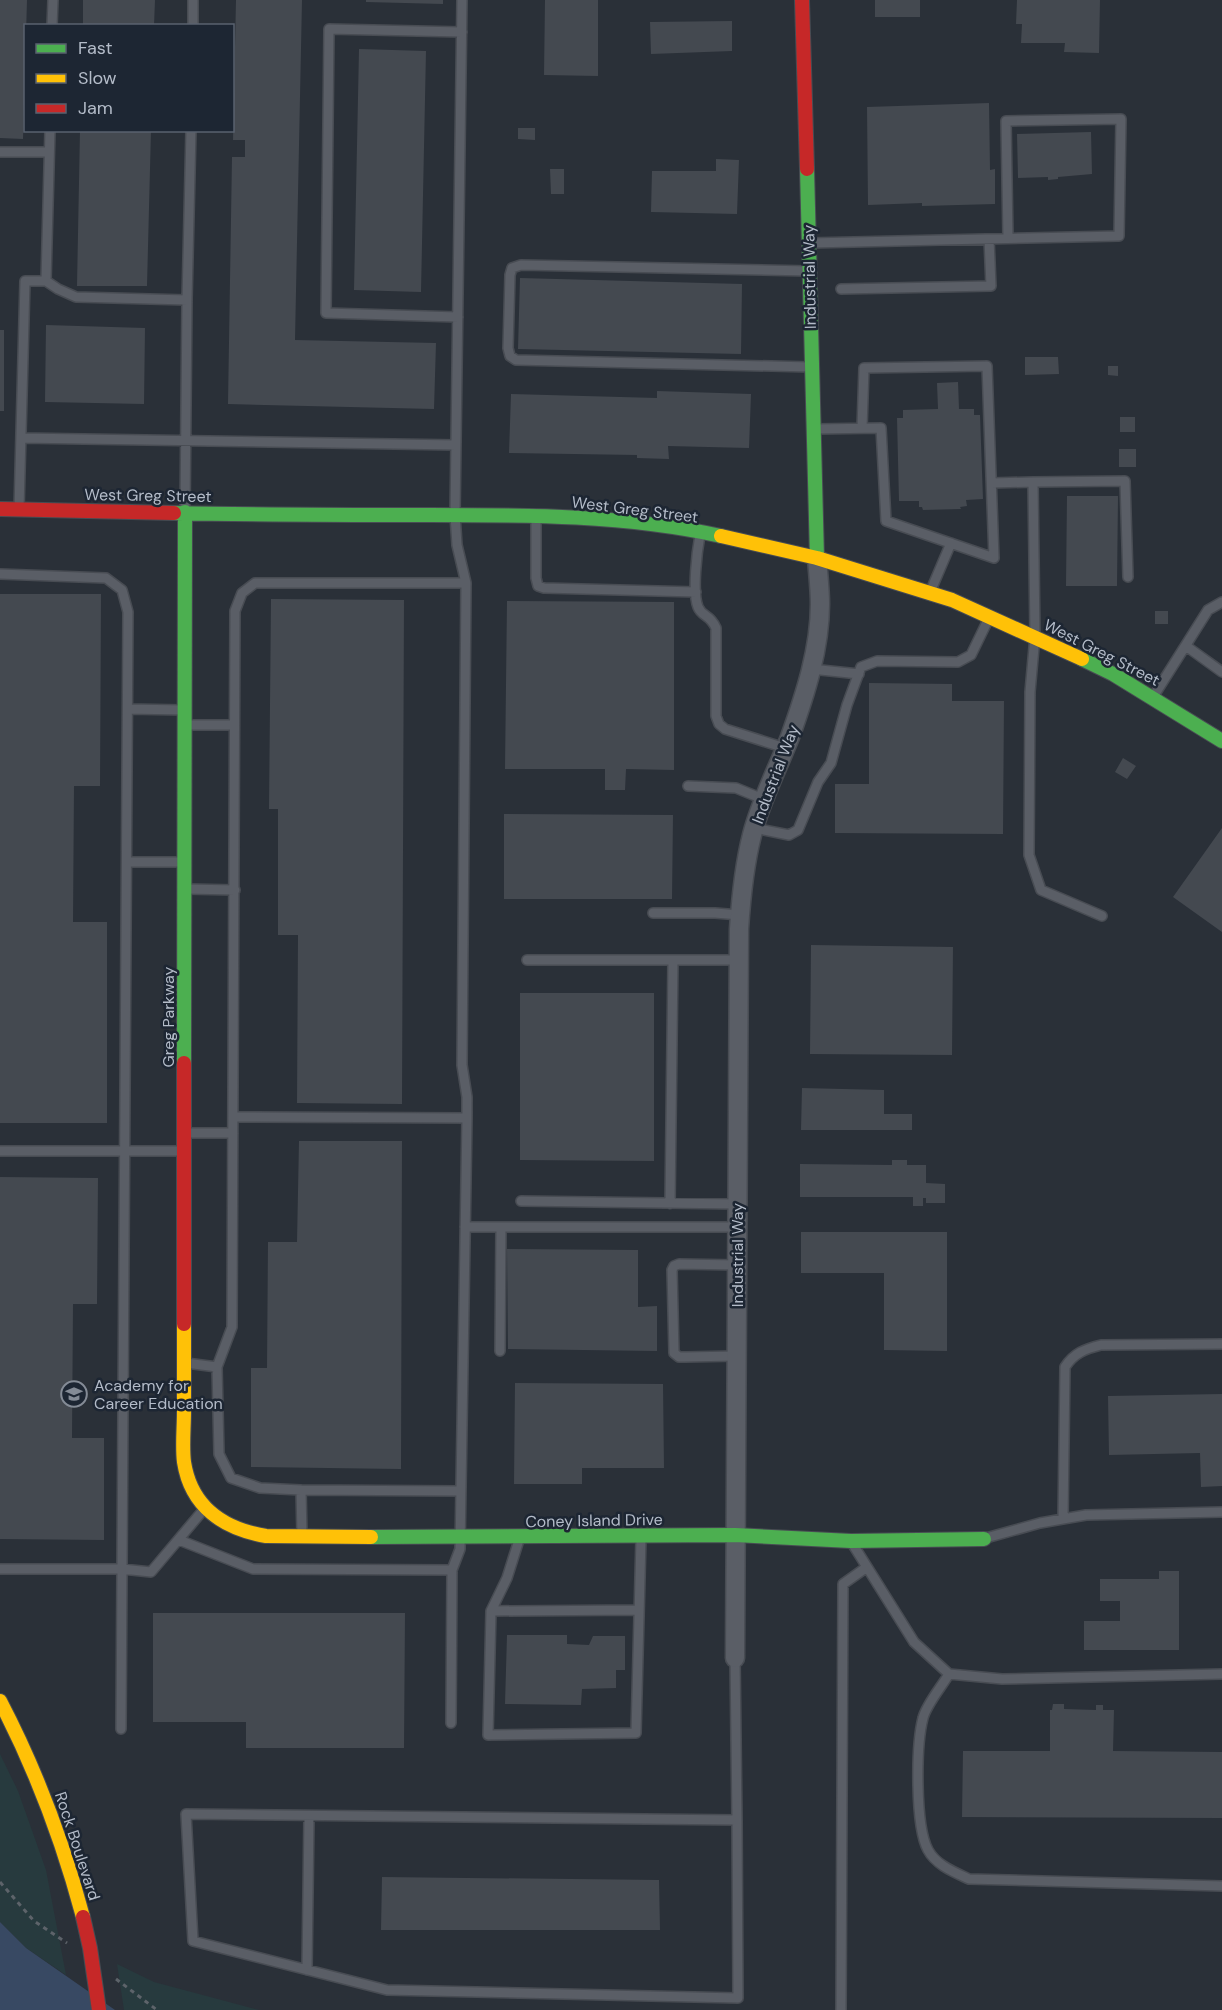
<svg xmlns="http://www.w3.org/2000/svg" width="1222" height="2010" font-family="'DM Sans',sans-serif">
	<rect width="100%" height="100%" fill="#2a3038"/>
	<!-- green -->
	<path fill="#273a3e" d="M0,1754L18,1791L46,1870L66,1975L26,1948L0,1922Z
		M117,1964L154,1982L259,2010H124Z"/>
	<!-- water -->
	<path fill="#384963" d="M0,1922L26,1948L115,2010H0Z"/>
	<!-- building -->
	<path fill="#444950" d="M0,0H27L23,139L0,138Z
		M83,0H155L154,26H83Z
		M236,0H302L295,340L436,343L434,409L228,404L232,157H245V140H233Z
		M366,0H443V4L366,2Z
		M545,0H598V76L544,75Z
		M875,0H920V17H875Z
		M1017,0H1100L1099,53L1064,52L1065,43H1021L1022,24H1016Z
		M732,21V51L651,54L650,22Z
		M359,49L426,51L421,292L354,290Z
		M989,103L990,170L995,169V204L922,206V203L868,205L867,107Z
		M518,128H535V140L518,139Z
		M80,130H151L147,286H77Z
		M1091,132L1092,174L1058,177V179L1048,180V177L1018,178L1017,134Z
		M716,159L739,160L737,214L651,212L652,171H716Z
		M550,169H564V194H551Z
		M520,278L742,284L741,354L518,349Z
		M46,325L145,328L144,404L45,402Z
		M0,330H4V411H0Z
		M1025,357H1058L1059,374L1025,375Z
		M1108,366H1118V376L1108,375Z
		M958,382L959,409H974V415H980L983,499L966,500L967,506L960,507L961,509L923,510L922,507H919V501H899L897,418H903V410L938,409L937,383Z
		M657,391L751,394L749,448L668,446L669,459L637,458V455L509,453L511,394L657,398Z
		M1120,417H1135V432H1120Z
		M1119,449H1136V467H1119Z
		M1067,496H1118L1117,586H1066Z
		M0,594H101L100,786H74L73,922H107V1123H0Z
		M271,599L404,600L402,1104L297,1103L298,935H278V809H269Z
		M507,601L674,602V770L626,769L625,790H605V769H505Z
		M1155,611H1168V624H1155Z
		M869,683L952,684V701H1004L1003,834L835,833V784H869Z
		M1123,758L1136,766L1127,779L1115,772Z
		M504,814L673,815L672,899H504Z
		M1222,828V932L1173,897Z
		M811,945L953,947L952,1055L810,1054Z
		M520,993H654V1161L520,1160Z
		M802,1088L884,1090V1114H912V1130H801Z
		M299,1141H402L401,1469L251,1467V1368H267L268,1242H297Z
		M892,1160H907V1165H926V1183L945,1184V1203H926V1198H923V1206H913V1197H800V1164L892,1165Z
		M0,1177L98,1178L97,1304H73L72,1438H104V1540L0,1539Z
		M801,1232H947V1351L884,1350V1273H801Z
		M507,1249L638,1250V1307L657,1306V1351L508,1349Z
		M515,1383L663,1384L664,1468H582V1484H514Z
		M1222,1394V1486L1201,1487L1200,1453L1109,1455L1108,1396Z
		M1159,1571H1179V1650H1084V1621H1120V1601H1100V1579H1159Z
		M153,1613H405L404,1748H246V1722H153Z
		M507,1635H567V1644L589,1645L593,1636H625V1670H616V1688L582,1689L581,1705L505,1704Z
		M1053,1704H1064V1709L1096,1710V1705H1103V1710H1114L1113,1751L1222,1752V1818L962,1817L963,1751H1050V1710H1052Z
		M382,1877L659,1880L660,1930H381Z"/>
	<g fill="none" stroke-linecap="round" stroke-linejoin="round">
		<!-- lane casing -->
		<g stroke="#484c53" stroke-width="12">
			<path id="lane" d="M52,26L53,0
				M193,26V0
				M0,152H49
				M810,243L1119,236L1121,119L1006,121L1008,238
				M809,271L521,265L512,268L510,275L508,348L510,356L516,360L810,367
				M46,281L58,289L76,297L187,300L185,512
				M841,289L991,286L989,239
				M187,300L191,130
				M458,317L326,313L329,29L462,32
				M816,429L881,428L886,521L994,558L987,366L864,368L862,428
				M21,438L456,445
				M992,483L1033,482
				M19,509L25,281H46L50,130
				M536,518V578L538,586L544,588L696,592
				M700,535C697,551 692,592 698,607C702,617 710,614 716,628V716L719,724L725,729L785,748
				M0,574L106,578L122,590L128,612L121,1729
				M931,590L951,543
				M1186,646L1222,672
				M811,669L859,674
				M1153,697L1208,610L1222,602
				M128,709L183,710
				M187,725H234
				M688,786L736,788L763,799
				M754,828L789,835L798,830L818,782L831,763L847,705L861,667L877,661L958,662L971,655L989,618
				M127,862H182
				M187,889L235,890
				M653,913H715L740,915
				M1102,916L1041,890L1029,855L1030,692L1035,636L1033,482L1125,481L1128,577
				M527,960H739
				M233,1117L467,1118
				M187,1133H233
				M0,1151H182
				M521,1201L737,1204
				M670,1204L673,960
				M465,1227H737
				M500,1351L501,1227
				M736,1356L685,1357H679L674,1353L672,1270L674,1266L679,1264L737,1265
				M186,1363L217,1367
				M301,1490L260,1488L231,1478L219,1454L217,1367L232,1327L235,611L242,593L255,583H466
				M1063,1519L1065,1367C1074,1353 1085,1349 1101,1345L1222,1344
				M302,1536L301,1490L461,1491
				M986,1538L1040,1523L1086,1515L1222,1512
				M179,1540L253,1569L452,1570L460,1549L467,1118V1097L462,1065L466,583L457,545L455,515L462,0
				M519,1540L507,1578L491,1611L488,1735L636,1733L641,1538
				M852,1543L914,1642L949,1674L1002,1679L1222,1674
				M0,1569H122L151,1572L205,1508
				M491,1611L639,1610
				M735,1658L737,1820L186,1814L193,1941L387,1990L738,1998L737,1820
				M949,1674C942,1686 926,1705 923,1718C916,1745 915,1826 928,1850C936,1865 954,1872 969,1879L1222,1886
				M451,1723L452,1570
				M307,1970L309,1816
				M841,2010L843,1584L867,1567"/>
		</g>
		<!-- street casing -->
		<g stroke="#484c53" stroke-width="21">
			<path id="street" d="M735,1658L739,929C741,898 744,866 752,835C761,800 777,770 790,737C805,695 820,649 820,604C820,589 818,573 817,558"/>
		</g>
		<!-- fast casing -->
		<g stroke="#484c53" stroke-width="16">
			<path id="fast" d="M807,169L817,558
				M174,513C259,515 345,515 430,515C527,515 626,515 721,536
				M1082,659L1113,674L1222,741
				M184,1063L185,512
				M371,1537L735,1535L851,1541L984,1539"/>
		</g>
		<!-- slow casing -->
		<g stroke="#484c53" stroke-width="16">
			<path id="slow" d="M721,536L817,558L952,600L1082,659
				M184,1324C184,1353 184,1382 184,1411C184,1428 182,1446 184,1462C191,1507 224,1529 266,1536L371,1537
				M0,1701C36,1770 63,1842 83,1917"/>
		</g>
		<!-- jam casing -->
		<g stroke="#484c53" stroke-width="16">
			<path id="jam" d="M802,0L807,169
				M0,509L174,513
				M184,1324V1063"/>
		</g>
		<!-- path -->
		<path stroke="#5d636a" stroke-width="3" stroke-dasharray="4.5 4.5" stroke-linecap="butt" d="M0,1882L34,1921L67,1943
			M116,1979L157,2010"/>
		<!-- lane -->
		<use href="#lane" stroke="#5a5e66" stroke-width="9"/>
		<!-- street -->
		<use href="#street" stroke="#5a5e66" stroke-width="18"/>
		<!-- fast -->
		<use href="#fast" stroke="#4caf50" stroke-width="14"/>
		<!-- slow -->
		<use href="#slow" stroke="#ffc107" stroke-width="14"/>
		<!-- jam -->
		<use href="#jam" stroke="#c62828" stroke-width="14"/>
		<!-- jam-bridge casing -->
		<g stroke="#484c53" stroke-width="16" stroke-linecap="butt">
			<path id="jam-bridge" d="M83,1917L90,1948L99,2010"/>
		</g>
		<!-- jam-bridge -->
		<use href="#jam-bridge" stroke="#c62828" stroke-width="14"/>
	</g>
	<!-- icons -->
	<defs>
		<g id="school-ring" transform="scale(1.35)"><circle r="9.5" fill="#1d2633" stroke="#848b96" stroke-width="1.5"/><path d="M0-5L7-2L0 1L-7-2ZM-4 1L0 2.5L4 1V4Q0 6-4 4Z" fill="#848b96"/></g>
	</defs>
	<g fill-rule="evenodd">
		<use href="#school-ring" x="74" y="1394"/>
	</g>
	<g text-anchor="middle" stroke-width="5" stroke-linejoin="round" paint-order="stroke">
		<!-- street labels -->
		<g font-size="16" fill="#b4bcc9" stroke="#1d2633">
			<text transform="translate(809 277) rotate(-91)" y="6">Industrial Way</text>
			<text transform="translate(148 495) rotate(1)" y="6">West Greg Street</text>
			<text transform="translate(635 509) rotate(7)" y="6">West Greg Street</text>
			<text transform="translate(1102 652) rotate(27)" y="6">West Greg Street</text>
			<text transform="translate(775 774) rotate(-69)" y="6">Industrial Way</text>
			<text transform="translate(168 1017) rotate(-90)" y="6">Greg Parkway</text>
			<text transform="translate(737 1255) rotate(-90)" y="6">Industrial Way</text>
			<text transform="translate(594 1520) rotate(-1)" y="6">Coney Island Drive</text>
			<text transform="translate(78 1846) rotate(72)" y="6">Rock Boulevard</text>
		</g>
		<!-- poi labels -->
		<g font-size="16" fill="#b4bcc9" stroke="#1d2633" text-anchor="start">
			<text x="94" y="1391">Academy for<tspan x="94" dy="18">Career Education</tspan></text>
		</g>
	</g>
	<!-- legend -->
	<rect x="24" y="24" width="210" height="108" fill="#1d2633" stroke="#59626f" stroke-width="1.5"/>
	<rect x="36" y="44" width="30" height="9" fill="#4caf50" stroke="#59626f" stroke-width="1.5"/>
	<text x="78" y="54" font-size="18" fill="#b4bcc9">Fast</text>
	<rect x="36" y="74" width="30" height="9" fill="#ffc107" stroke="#59626f" stroke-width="1.5"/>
	<text x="78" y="84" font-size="18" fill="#b4bcc9">Slow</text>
	<rect x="36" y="104" width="30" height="9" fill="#c62828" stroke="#59626f" stroke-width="1.5"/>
	<text x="78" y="114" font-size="18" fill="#b4bcc9">Jam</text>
</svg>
